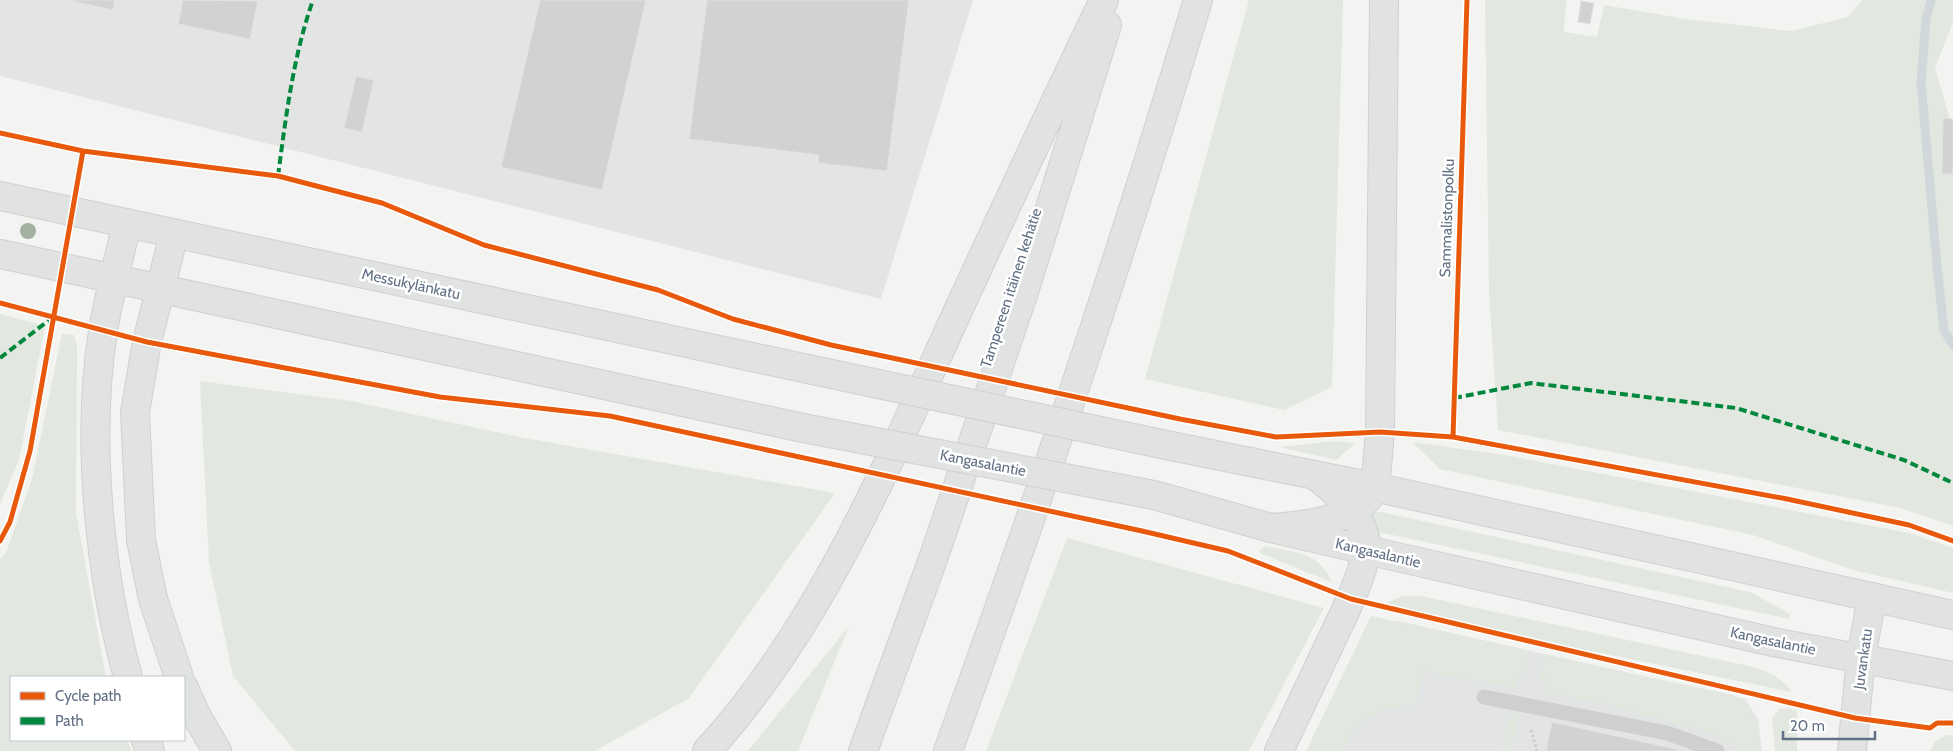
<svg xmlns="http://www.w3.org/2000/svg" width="1953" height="751" font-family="Cabin,sans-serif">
	<rect width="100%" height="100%" fill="#f3f4f1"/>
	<!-- built -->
	<path fill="#e3e5e4" d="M0,0H973L881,299L0,76Z
		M1382,619L1407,623L1745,699L1758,720L1762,751H1315Z"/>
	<!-- green -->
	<path fill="#e2e7df" d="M1249,0H1343L1332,387L1284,410L1145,379Z
		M1485,0H1566L1564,32L1597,37L1604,5L1686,19L1791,31L1848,17L1862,0H1953V22L1935,68L1953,130V526L1900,508L1498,430L1489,291Z
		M0,314L45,326L19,460L0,504Z
		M62,334L74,335L77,347L76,513L106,677H11V740H127L132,751H0V559L6,553L32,479Z
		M200,381L351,401L519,437L835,493L689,698L595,751H295L233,676L209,562Z
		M1336,441L1356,443L1336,460L1279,447Z
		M1412,442L1505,455L1909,533L1953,548V593L1853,570L1753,535L1440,469Z
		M1381,512L1750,592L1790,614L1789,619L1378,532L1365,523L1363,514Z
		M1067,538L1324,608L1249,751H986Z
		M1265,546C1292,552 1322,552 1331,582L1262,554L1259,551Z
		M1402,596H1421L1749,666C1768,671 1780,676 1792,692L1572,647L1384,604Z
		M1371,616L1529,651L1525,676L1519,675L1515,688L1423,671L1416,705C1379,706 1359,718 1342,751H1306Z
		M849,626L798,751H748Z
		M1544,655L1733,695C1756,710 1758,726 1761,751H1739L1729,742L1715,734L1596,702L1545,692L1546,680L1540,678Z
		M1789,708L1797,711V751H1775L1772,718L1779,709Z
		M1510,714L1519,715L1511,751H1502Z
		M1946,735H1953V751H1930L1934,743Z"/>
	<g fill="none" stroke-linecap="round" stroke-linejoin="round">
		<!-- stream -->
		<path stroke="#d1d8db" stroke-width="9" d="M1931,0L1926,19L1921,82L1937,266L1944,330L1953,345"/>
	</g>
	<!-- building -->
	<path fill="#d1d2d2" stroke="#e2e3e1" d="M67,0H115L113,10Z
		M183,0L258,1L250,39L178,24Z
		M540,0H646L602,190L501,167Z
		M707,0H909L887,171L818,163L819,155L689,139Z
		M1581,1L1594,3L1590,24L1578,22Z
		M356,76L374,80L362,132L344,128Z
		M1943,118L1953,119V174H1942Z
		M1552,722L1685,751H1546Z"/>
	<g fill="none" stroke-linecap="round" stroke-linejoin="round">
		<!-- secondary casing -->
		<g stroke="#cfd1d2" stroke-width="30">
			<path id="secondary" d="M1852,751L1861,658L1872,597"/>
		</g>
		<!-- primary casing -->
		<g stroke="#cfd1d1" stroke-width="30">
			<path id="primary" d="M0,196L822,372
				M0,254L803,428
				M1171,446L1374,487L1953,615
				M1154,495L1271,528L1366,550L1778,643L1953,676"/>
		</g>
		<!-- motorway casing -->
		<g stroke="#cfd0d0" stroke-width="30">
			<path id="motorway" d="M127,223C119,259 109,294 103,331C86,438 99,572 128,677
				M174,234L147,342L135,412L141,540L153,599L179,677
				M1271,528C1300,526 1365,521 1374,486C1378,469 1378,449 1380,432L1384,0
				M184,688L196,715L217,751
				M146,740L150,751
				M707,751C817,631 884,473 951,326C1001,217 1052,108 1104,0
				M863,751L933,559L1023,295L1107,25
				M948,751C1038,503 1122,253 1198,0
				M1279,751C1297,713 1315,675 1333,637C1344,614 1363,576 1366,551C1369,521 1336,490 1314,475"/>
		</g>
		<!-- path -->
		<path stroke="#ccc" stroke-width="3" stroke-dasharray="2.5 2.5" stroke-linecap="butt" d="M1531,730L1537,751"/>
		<!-- service -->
		<path stroke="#cecfd0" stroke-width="15" d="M1484,697L1667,733L1717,751"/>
		<!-- secondary -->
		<use href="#secondary" stroke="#e1e2e2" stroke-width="28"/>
		<!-- primary -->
		<use href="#primary" stroke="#e1e2e2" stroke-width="28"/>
		<!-- motorway -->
		<use href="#motorway" stroke="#e1e2e2" stroke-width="28"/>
		<!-- primary-bridge casing -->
		<g stroke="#cfd1d1" stroke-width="30" stroke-linecap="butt">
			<path id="primary-bridge" d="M822,372L1171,446
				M803,428L1154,495"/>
		</g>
		<!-- primary-bridge -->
		<use href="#primary-bridge" stroke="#e1e2e2" stroke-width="28"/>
		<!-- quiet -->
		<path stroke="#00873e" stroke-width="4" stroke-dasharray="8 4" stroke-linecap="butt" d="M278,176C286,116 293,57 313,0
			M0,358L53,317
			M1454,398L1531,383L1736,408L1904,460L1953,483"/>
		<!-- cycleway casing -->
		<g stroke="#fff" stroke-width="8">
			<path id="cycleway" d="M0,133L83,151L278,176L382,203L484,245L658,290L733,319L831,345L1180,419L1276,437L1380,432L1453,437L1787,499L1909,525L1953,541
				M0,303L147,342L440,397L610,416L1142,531L1228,551L1351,599L1855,718L1930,728L1937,723H1953
				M1453,437L1467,0
				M0,541L10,522L30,451L83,151"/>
		</g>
		<!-- cycleway -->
		<use href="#cycleway" stroke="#e8590c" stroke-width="5"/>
	</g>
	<!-- trees -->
	<circle fill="#a3b1a1" cx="28" cy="231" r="8"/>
	<g text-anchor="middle" stroke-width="5" stroke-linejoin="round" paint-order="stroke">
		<!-- street labels -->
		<g font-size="15" fill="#617084" stroke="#fff">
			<text transform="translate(1447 218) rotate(-88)" y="5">Sammalistonpolku</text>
			<text transform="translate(411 284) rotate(12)" y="5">Messukylänkatu</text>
			<text transform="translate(1011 288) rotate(-72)" y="5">Tampereen itäinen kehätie</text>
			<text transform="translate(983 463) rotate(11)" y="5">Kangasalantie</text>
			<text transform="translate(1378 553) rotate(13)" y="5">Kangasalantie</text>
			<text transform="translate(1773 641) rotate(12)" y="5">Kangasalantie</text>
			<text transform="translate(1863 659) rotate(-82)" y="5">Juvankatu</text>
		</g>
	</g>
	<!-- legend -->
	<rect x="10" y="676" width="175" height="65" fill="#ffffff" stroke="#c0c6ce"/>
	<rect x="20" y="692" width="25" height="8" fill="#e8590c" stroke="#c0c6ce"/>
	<text x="55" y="701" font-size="15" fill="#617084">Cycle path</text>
	<rect x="20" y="717" width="25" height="8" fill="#00873e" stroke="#c0c6ce"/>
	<text x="55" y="726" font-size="15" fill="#617084">Path</text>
	<!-- scale -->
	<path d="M1783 731v8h92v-8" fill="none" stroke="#617084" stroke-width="2.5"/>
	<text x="1790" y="731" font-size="15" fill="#617084" stroke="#ffffff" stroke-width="4" paint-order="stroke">20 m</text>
</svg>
